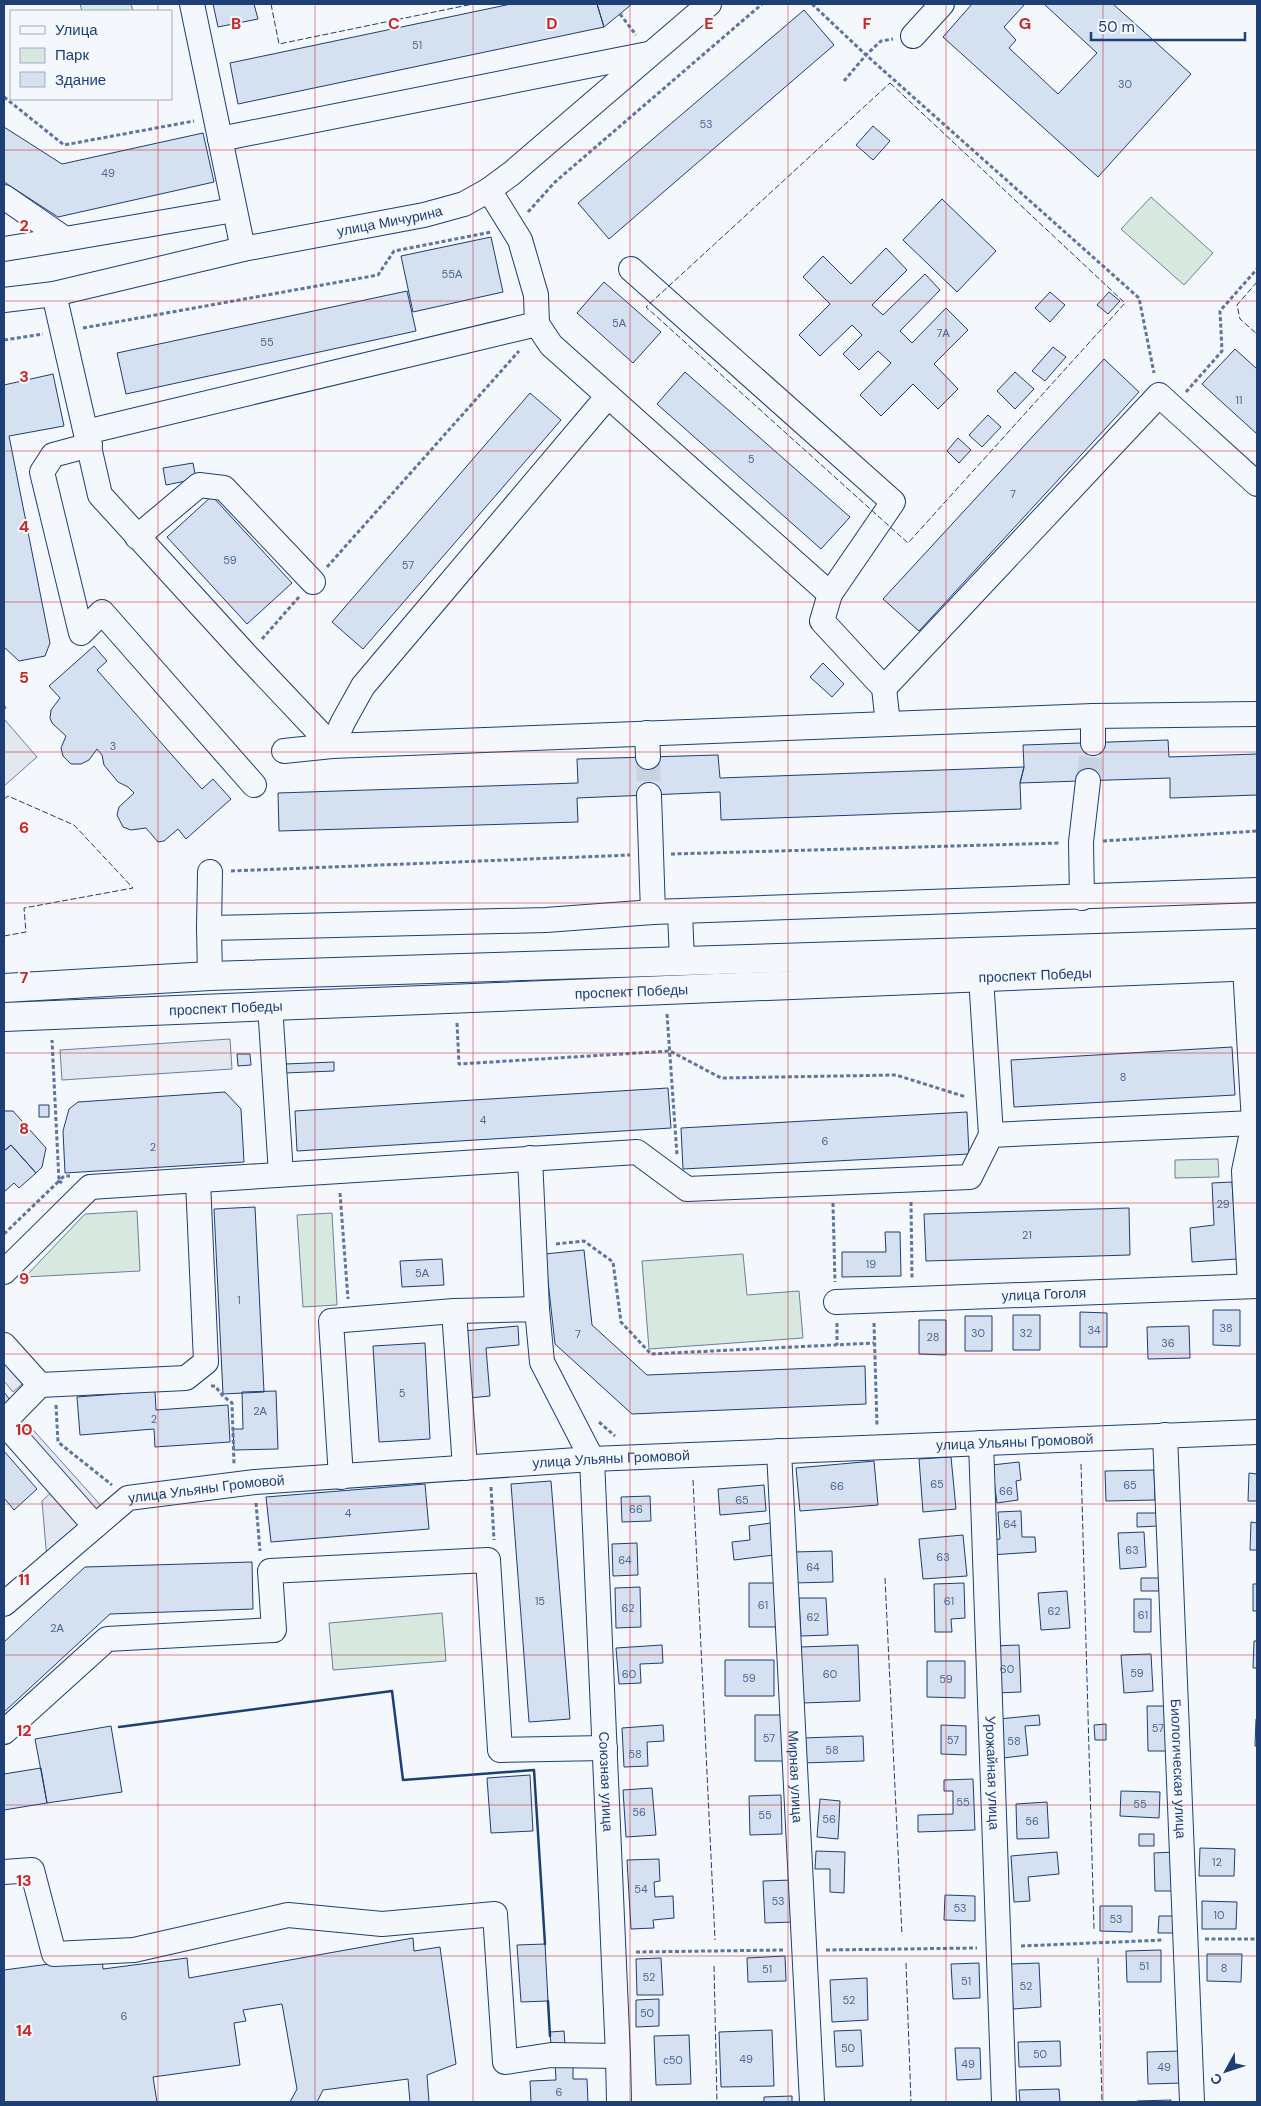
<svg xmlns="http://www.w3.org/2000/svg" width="1261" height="2106" font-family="'DM Sans',sans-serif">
	<rect width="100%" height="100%" fill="#f4f7fb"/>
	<!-- green -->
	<path fill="#d7e8df" stroke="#687fa3" d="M80,4H131L133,11H82Z
		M1151,197L1213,253L1184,285L1121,229Z
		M1218,1159L1219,1177L1175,1178V1160Z
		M137,1211L140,1271L25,1277L85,1214Z
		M332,1213L337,1305L303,1307L297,1215Z
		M743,1254L747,1295L799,1291L803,1338L649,1349L642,1261Z
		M442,1613L446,1661L333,1670L329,1623Z"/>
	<!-- parking -->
	<path fill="#e3e8f0" stroke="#687fa3" d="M4,719L37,757L4,786Z
		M230,1039L232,1069L62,1080L60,1050Z
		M4,1334L37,1371L13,1392L4,1381Z
		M26,1422L104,1509L47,1560L42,1501L56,1488L10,1436Z"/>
	<!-- building -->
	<path fill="#d5e0f0" stroke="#1d3f73" d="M213,4H254L258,19L218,27Z
		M511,4H597L604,27L238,104L230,63Z
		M597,4H632L604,27Z
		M972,4H1025L1004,27L1016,40L1009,48L1058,94L1097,53L1044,4H1113L1191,74L1098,177L943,37Z
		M804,10L834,45L609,239L578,203Z
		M873,126L890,141L873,160L856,145Z
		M4,127L62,164L203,133L214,182L58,217L4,182Z
		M942,199L996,251L957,292L903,240Z
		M491,237L503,292L413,312L401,256Z
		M886,248L907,270L872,305L883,315L925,274L940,290L900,331L912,343L946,308L968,330L934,364L958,389L938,409L913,384L881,416L860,395L891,363L878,351L859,370L843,354L862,335L852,325L820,356L799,335L830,304L803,277L823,256L851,284Z
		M604,282L661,332L633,363L577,313Z
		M407,291L416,331L126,394L117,353Z
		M1050,292L1065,305L1050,322L1035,308Z
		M1109,292L1120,301L1108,314L1097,305Z
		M1053,347L1066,357L1045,381L1032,371Z
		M1235,349L1257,369V434L1202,384Z
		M1104,359L1139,392L919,631L883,599Z
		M685,372L850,517L821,549L657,404Z
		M1015,372L1034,389L1015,409L997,391Z
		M53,374L64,426L9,436L50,643L45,656L19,661L4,647V385Z
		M530,393L561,420L363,649L332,622Z
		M988,415L1001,427L982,447L969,435Z
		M958,438L971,450L959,463L947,451Z
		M193,463L196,479L166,485L163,468Z
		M212,496L292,583L247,624L167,537Z
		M94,646L107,661L97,670L202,789L213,779L231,799L186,839L178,829L164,841L158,842L146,828L131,830L123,827L117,815L119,807L134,793L128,787L118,782L104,765L102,755L97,749L89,760L81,764H71L63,756L61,748L66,736L52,723L50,718L51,710L60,698L49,686Z
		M823,663L844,684L832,697L810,677Z
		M1168,740L1169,757L1257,754V795L1170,798V778L1020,783L1024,767L1023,745Z
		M718,755L720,778L1024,767L1020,783L1021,809L721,820L720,792L577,798L578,822L279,831L278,793L578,783L577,759Z
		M1232,1047L1235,1095L1014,1107L1011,1060Z
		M237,1054H250L251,1065L238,1066Z
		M334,1062V1071L285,1073V1064Z
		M668,1088L671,1128L297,1151L295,1111Z
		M225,1092L241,1109L244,1162L65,1173L63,1131L69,1109L78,1102Z
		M39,1105H49V1117H39Z
		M4,1111H13L46,1148L42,1167L36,1173L11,1145L4,1151Z
		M967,1112L969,1154L683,1169L681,1128Z
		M11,1145L36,1173L19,1188L14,1183L4,1192V1151Z
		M1232,1182L1237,1259L1192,1262L1190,1228L1214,1225L1212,1183Z
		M255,1207L264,1392L223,1394L214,1209Z
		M1129,1208L1130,1255L926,1261L924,1214Z
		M885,1232H900L901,1276L842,1277V1252H886Z
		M584,1250L592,1325L647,1375L865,1366L866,1404L632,1414L555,1344L545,1254Z
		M442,1259L444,1285L402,1287L400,1261Z
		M1213,1310H1240V1346L1213,1345Z
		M1080,1312L1107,1313V1347H1080Z
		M1013,1315H1040V1350H1013Z
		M965,1316H992V1351H965Z
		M919,1320H946V1355L919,1354Z
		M518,1326L519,1345L486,1348L490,1396L469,1398L463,1331Z
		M1189,1326L1190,1358L1148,1359L1147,1327Z
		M425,1343L430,1439L379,1442L373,1346Z
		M155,1391L156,1410L228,1405L230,1442L155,1447L154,1429L80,1435L77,1397Z
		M276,1391L278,1449L234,1450L233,1429H243L242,1392Z
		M4,1392L10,1400L4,1405Z
		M4,1451L37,1489L14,1510L4,1498Z
		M951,1457L956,1509L923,1512L919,1459Z
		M874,1461L878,1505L800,1511L796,1468Z
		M1019,1462L1021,1480L1016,1481L1018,1500L997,1503L992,1465Z
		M1154,1470L1155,1500L1106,1501L1105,1471Z
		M1249,1473L1257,1474V1501H1248Z
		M551,1481L570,1719L529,1722L511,1484Z
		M425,1484L429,1529L271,1542L266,1497Z
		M764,1485L766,1511L720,1515L718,1489Z
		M650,1496L651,1521L622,1522L621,1497Z
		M1021,1511L1022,1537H1035L1036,1552L990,1555L989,1540L1000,1539L998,1512Z
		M1137,1513H1158V1526L1137,1527Z
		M1251,1522L1257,1523V1550H1250Z
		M771,1523L774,1555L734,1560L732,1542L750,1540L749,1526Z
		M1144,1532L1146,1567L1120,1569L1118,1533Z
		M963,1535L967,1576L923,1579L919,1539Z
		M637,1543L638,1575L613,1576L612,1544Z
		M832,1551L833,1582L794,1583L793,1552Z
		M252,1562L253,1609L110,1614L4,1712V1642L85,1567Z
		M1141,1578H1159V1591H1141Z
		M749,1583H777V1627H749Z
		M964,1583L965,1618L951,1619L952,1632H935L934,1584Z
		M1253,1584H1257V1611H1253Z
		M640,1587L641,1627L616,1628L615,1588Z
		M1067,1591L1070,1628L1041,1630L1038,1593Z
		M799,1598H826L828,1635L801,1636Z
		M1134,1599H1151V1632H1134Z
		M1254,1641H1257V1668H1253Z
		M662,1645L663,1663L640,1664L641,1683L619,1684L616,1648Z
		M858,1645L860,1701L802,1703L800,1647Z
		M1019,1645L1021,1692L995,1693L993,1646Z
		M1151,1654L1153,1691L1124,1693L1121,1655Z
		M725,1660H774V1696H725Z
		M927,1661H965V1698L927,1697Z
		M1147,1706H1167L1168,1751H1148Z
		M755,1715H784V1761H755Z
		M1039,1715L1040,1725L1025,1726L1028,1755L1003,1758L999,1719Z
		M1256,1719H1257V1746H1255Z
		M1106,1724V1740H1095L1094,1725Z
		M663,1725L664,1741L647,1742L648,1766L624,1767L622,1728Z
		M941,1725L966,1726V1755L941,1754Z
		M111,1726L122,1792L47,1803L35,1739Z
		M863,1736L864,1761L802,1763L801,1738Z
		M41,1768L47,1803L4,1810V1774Z
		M530,1775L533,1831L491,1833L487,1778Z
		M973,1779L975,1830L918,1832V1815L953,1814V1791H944V1780Z
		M652,1788L656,1835L626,1837L623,1790Z
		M1121,1791L1160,1792L1159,1818L1120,1816Z
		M781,1795L782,1834L750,1835L749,1796Z
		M820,1799L840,1801L838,1839L817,1837Z
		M1047,1802L1049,1838L1017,1839L1016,1804Z
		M1139,1834H1154V1846H1139Z
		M1200,1848L1235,1849L1234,1876H1199Z
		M816,1851L845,1852L844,1893L830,1892V1869H815Z
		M1057,1852L1059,1874L1028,1877L1030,1901L1014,1902L1011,1856Z
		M1174,1852L1176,1891H1155L1154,1853Z
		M659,1859L660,1881L654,1882L655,1897L673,1896L674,1918L653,1920L654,1928L631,1929L627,1860Z
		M792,1880L793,1922L765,1923L763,1881Z
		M945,1895L975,1896V1921L944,1920Z
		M1202,1901L1237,1902L1236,1929H1202Z
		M1100,1906H1132V1932L1100,1931Z
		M1159,1916H1178V1933H1158Z
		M413,1938L414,1951L440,1947L456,2064L427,2075L429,2102H410L408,2079L323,2090L317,2102H290L297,2089L282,2004L243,2010L246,2021L234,2023L240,2065L153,2077L157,2102H4V1970L102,1957L103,1969L187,1958L189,1978Z
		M545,1944L548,2001L521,2002L517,1945Z
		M1161,1950V1982H1127L1126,1951Z
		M1207,1954H1242L1241,1982L1207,1981Z
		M785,1956L786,1981L748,1982L747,1958Z
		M661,1958L663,1995H637L636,1959Z
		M979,1963L980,1998L953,1999L951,1964Z
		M1039,1963L1041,2007L1013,2009L1011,1964Z
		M867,1978L868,2020L832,2022L830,1980Z
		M659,1999V2026L636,2027V2000Z
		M772,2030L774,2086L721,2087L719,2032Z
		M861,2030L863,2066L836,2067L834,2031Z
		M564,2031L565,2044L551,2045L550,2032Z
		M689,2035L691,2084L656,2085L654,2036Z
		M1060,2041L1061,2066L1019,2067L1018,2042Z
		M955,2048H980L981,2079L957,2080Z
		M1181,2051L1182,2083L1148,2084L1147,2052Z
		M573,2062V2079H587L588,2102H531L530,2081L556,2080L555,2063Z
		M1059,2089L1060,2102H1020L1019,2090Z
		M792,2096V2102H764V2097Z
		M1171,2100V2102H1137V2101Z"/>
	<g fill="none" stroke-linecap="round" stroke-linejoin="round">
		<!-- minor-tunnel -->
		<path stroke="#c9d2e0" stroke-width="24" stroke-dasharray="24 12" stroke-linecap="butt" d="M648,757L649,795
			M1088,781L1093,743"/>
		<!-- minor casing -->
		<g stroke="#1d3f73" stroke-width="26">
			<g id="minor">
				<path d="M192,4L243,249"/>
				<path d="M913,36L942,4"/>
				<path d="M220,139L648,54"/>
				<path d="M489,190L520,240L536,295L537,324L551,345L830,594L822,621L884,688L888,724L1093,716L1257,714"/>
				<path d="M4,197L65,239L234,210"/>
				<path d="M4,249L65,239"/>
				<path d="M631,269L893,502L830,594"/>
				<path d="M54,294L100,495L247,656L332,746L343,722L363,686L608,396"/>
				<path id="s1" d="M4,300L54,294L243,249L424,215L464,204L489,190L512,173L709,4"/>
				<path d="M86,432L537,324"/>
				<path d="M90,445L53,455L42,472L81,633L102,612L254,785"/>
				<path d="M137,537L199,485L224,488L313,582"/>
				<path d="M884,688L1159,395L1257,484"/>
				<path d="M1093,716V743"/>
				<path d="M647,733L648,757"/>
				<path d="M284,751L332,746L888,724"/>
				<path d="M649,795L653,912"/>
				<path d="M1082,898L1081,842L1088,781"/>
				<path d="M680,912L682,961"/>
				<path d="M209,928L210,872"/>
				<path d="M1245,967L1254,1123L1244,1171L1250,1286"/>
				<path d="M210,976L209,928L546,920L653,912L1257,890"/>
				<path d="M981,977L991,1135"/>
				<path d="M270,1005L281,1174"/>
				<path d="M530,1158L537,1309"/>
				<path d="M4,1272L90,1187L637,1152L687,1189L970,1177L991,1135L1254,1123L1257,1125"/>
				<path id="s2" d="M836,1302L1257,1286"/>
				<path d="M454,1311L465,1468"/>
				<path d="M4,1345L40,1385L4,1422"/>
				<path d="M40,1385L186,1378L206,1362L198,1181"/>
				<path d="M4,1423L95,1526"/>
				<path id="s3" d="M1165,1435L1192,2102"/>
				<path id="s4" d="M981,1443L1004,2102"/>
				<path id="s5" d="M779,1451L812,2102"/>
				<path id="s6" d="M341,1477L331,1321L454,1311L537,1309L542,1362L592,1459L618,2056L619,2102"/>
				<path id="s7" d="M4,1604L128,1498L255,1482L592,1459L1257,1432"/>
				<path d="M4,1732L107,1639L274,1630L270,1571L488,1560L500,1750L605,1748"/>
				<path d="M4,1872L32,1870L54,1954L134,1950L288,1915L382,1924L495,1914L505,2062L551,2055L618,2056"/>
			</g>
		</g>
		<!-- major casing -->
		<g stroke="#1d3f73" stroke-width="30">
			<g id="major">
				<path d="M4,988L210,976L1257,943"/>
				<path id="s8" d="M4,1017L1257,966"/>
			</g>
		</g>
		<!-- path -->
		<path stroke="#5e769c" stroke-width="3" stroke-dasharray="4 2.5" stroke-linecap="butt" d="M812,4L866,55L1139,298L1154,373
			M620,14L636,35
			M844,81L866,55L881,41L893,39
			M4,97L64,145L194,121
			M528,212L555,182L762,4
			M83,328L378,275L394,251L491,232
			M4,340L43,334
			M1186,392L1222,351L1220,311L1257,269
			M327,567L519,351
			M262,639L299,597
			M4,708L6,707
			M1103,841L1257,831
			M671,854L1060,843
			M231,871L630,855
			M667,1014L677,1155
			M457,1023L459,1064L670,1051L721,1078L896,1075L966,1097
			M62,1183L59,1181L64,1176H70
			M340,1193L348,1299
			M911,1202L912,1278
			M833,1203L835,1282
			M4,1234L59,1181L52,1040
			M556,1244L584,1241L613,1262L621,1322L651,1354L874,1343
			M837,1323V1345
			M874,1323L877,1426
			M211,1386H215L223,1396L232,1403L234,1464
			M56,1405L58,1442L112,1485
			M599,1422L615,1436
			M491,1487L494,1540
			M256,1503L260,1551
			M1205,1939H1257
			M1021,1946L1164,1940
			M826,1950L977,1948
			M636,1952L784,1950"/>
		<!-- minor -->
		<use href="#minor" stroke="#f4f7fb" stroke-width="24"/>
		<!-- major -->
		<use href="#major" stroke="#f4f7fb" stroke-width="28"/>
		<!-- fence -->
		<path stroke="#1d3f73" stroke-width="1" stroke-dasharray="6 2.5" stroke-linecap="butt" d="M271,4L279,44L473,4
			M890,83L1125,303L908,543L646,307Z
			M1257,282L1237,305L1240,319L1257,334
			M4,799L8,796L74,825L133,888L24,908L26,932L4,936
			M1081,1464L1094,1929
			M693,1480L715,1940
			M885,1578L902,1935
			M1098,1958L1102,2102
			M906,1963L911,2102
			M714,1966L717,2102"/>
		<!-- wall -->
		<path stroke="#1d3f73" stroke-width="2.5" d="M119,1727L392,1691L403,1780L534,1770L545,1944
			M548,2001L550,2036"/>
	</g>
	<!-- grid -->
	<path fill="none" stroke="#c62828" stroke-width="1" stroke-opacity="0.55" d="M158,4V11M315,4V2102M473,4V2102M630,4V2102M788,4V2102M946,4V2102M1103,4V2102M158,99V2102M4,150H1257M4,301H1257M4,451H1257M4,602H1257M4,752H1257M4,903H1257M4,1053H1257M4,1203H1257M4,1354H1257M4,1504H1257M4,1655H1257M4,1805H1257M4,1956H1257"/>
	<g text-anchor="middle" stroke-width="4" stroke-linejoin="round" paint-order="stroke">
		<!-- number labels -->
		<g font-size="11" fill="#4b6792">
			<text x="417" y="49">51</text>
			<text x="1125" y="88">30</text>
			<text x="706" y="128">53</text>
			<text x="108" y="177">49</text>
			<text x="452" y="278">55А</text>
			<text x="619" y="327">5А</text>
			<text x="943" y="337">7А</text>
			<text x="267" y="346">55</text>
			<text x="1239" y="404">11</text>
			<text x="751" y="463">5</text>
			<text x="1013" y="498">7</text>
			<text x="230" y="564">59</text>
			<text x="408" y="569">57</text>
			<text x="113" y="750">3</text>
			<text x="1123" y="1081">8</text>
			<text x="483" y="1124">4</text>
			<text x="825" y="1145">6</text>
			<text x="153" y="1151">2</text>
			<text x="1223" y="1208">29</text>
			<text x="1027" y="1239">21</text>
			<text x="871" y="1268">19</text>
			<text x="422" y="1277">5А</text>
			<text x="239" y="1304">1</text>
			<text x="1226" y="1332">38</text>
			<text x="1094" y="1334">34</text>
			<text x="978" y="1337">30</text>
			<text x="1026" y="1337">32</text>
			<text x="578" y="1338">7</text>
			<text x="933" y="1341">28</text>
			<text x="1168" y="1347">36</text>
			<text x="402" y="1397">5</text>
			<text x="260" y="1415">2А</text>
			<text x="154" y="1423">2</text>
			<text x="937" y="1488">65</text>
			<text x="1130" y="1489">65</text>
			<text x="837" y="1490">66</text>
			<text x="1006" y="1495">66</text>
			<text x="742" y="1504">65</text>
			<text x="636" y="1513">66</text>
			<text x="348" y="1517">4</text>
			<text x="1010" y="1528">64</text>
			<text x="1132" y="1554">63</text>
			<text x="943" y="1561">63</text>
			<text x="625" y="1564">64</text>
			<text x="813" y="1571">64</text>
			<text x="540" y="1605">15</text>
			<text x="949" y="1605">61</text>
			<text x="763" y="1609">61</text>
			<text x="628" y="1612">62</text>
			<text x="1054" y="1615">62</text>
			<text x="1143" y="1619">61</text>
			<text x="813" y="1621">62</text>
			<text x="57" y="1632">2А</text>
			<text x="1007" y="1673">60</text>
			<text x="1137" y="1677">59</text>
			<text x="629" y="1678">60</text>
			<text x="830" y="1678">60</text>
			<text x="749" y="1682">59</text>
			<text x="946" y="1683">59</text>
			<text x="1158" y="1732">57</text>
			<text x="769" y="1742">57</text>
			<text x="953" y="1744">57</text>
			<text x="1014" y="1745">58</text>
			<text x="832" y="1754">58</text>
			<text x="635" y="1758">58</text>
			<text x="963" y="1806">55</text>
			<text x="1140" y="1808">55</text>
			<text x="639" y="1816">56</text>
			<text x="765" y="1819">55</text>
			<text x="829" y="1823">56</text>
			<text x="1032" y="1825">56</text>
			<text x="1217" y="1866">12</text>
			<text x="641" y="1893">54</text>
			<text x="778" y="1905">53</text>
			<text x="960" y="1912">53</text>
			<text x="1219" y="1919">10</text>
			<text x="1116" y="1923">53</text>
			<text x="1144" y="1970">51</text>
			<text x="1224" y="1972">8</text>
			<text x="767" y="1973">51</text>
			<text x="649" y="1981">52</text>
			<text x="966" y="1985">51</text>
			<text x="1026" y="1990">52</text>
			<text x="849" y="2004">52</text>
			<text x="647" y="2017">50</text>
			<text x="124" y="2020">6</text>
			<text x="848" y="2052">50</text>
			<text x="1040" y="2058">50</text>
			<text x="746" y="2063">49</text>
			<text x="673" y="2064">с50</text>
			<text x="968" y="2068">49</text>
			<text x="1164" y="2071">49</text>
			<text x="559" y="2096">6</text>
		</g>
		<!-- street labels -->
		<g font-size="14" fill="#1d3f73" stroke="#f4f7fb">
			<text dy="5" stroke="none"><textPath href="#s1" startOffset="394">улица Мичурина</textPath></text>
			<text dy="5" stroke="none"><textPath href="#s8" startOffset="1032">проспект Победы</textPath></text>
			<text dy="5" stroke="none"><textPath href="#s8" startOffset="628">проспект Победы</textPath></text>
			<text dy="5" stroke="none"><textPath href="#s8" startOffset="222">проспект Победы</textPath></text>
			<text dy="5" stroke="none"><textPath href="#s2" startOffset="208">улица Гоголя</textPath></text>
			<text dy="5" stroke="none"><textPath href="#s7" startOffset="1052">улица Ульяны Громовой</textPath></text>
			<text dy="5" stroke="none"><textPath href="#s7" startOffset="648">улица Ульяны Громовой</textPath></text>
			<text dy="5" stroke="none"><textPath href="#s7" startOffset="242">улица Ульяны Громовой</textPath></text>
			<text dy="5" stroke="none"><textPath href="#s3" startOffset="334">Биологическая улица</textPath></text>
			<text dy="5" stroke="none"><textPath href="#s4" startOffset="330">Урожайная улица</textPath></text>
			<text dy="5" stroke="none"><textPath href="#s5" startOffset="326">Мирная улица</textPath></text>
			<text dy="5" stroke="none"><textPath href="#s6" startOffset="848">Союзная улица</textPath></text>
		</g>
	</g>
	<g font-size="16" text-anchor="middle" font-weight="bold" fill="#c62828" stroke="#f4f7fb" stroke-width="4" stroke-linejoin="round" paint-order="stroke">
		<text x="236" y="29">B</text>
		<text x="394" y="29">C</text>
		<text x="552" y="29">D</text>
		<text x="709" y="29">E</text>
		<text x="867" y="29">F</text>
		<text x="1025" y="29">G</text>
		<text x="24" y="231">2</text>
		<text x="24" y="382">3</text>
		<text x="24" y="532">4</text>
		<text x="24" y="683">5</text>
		<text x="24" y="833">6</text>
		<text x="24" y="983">7</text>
		<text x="24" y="1134">8</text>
		<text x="24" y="1284">9</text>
		<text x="24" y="1435">10</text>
		<text x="24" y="1585">11</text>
		<text x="24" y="1736">12</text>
		<text x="24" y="1886">13</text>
		<text x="24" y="2036">14</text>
	</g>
	<!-- border -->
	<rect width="1261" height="2106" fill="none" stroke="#1d3f73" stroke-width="10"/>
	<!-- legend -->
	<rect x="10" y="10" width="162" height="90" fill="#f4f7fb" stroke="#9eadc5"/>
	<rect x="20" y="26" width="25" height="8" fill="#f4f7fb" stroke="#9eadc5"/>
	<text x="55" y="35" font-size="15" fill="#1d3f73">Улица</text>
	<rect x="20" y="48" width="25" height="15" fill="#d7e8df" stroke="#9eadc5"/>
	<text x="55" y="60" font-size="15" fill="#1d3f73">Парк</text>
	<rect x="20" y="72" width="25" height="15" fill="#d5e0f0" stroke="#9eadc5"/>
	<text x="55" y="85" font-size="15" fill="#1d3f73">Здание</text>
	<!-- north arrow -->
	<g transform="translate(1226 2071) rotate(230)" stroke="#f4f7fb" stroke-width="4" paint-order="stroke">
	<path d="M0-4L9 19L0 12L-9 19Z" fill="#1d3f73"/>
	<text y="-8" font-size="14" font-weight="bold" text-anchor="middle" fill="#1d3f73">С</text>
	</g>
	<!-- scale -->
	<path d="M1091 32v8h154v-8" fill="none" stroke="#1d3f73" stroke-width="2.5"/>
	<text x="1098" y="32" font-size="15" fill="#1d3f73" stroke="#f4f7fb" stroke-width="4" paint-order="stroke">50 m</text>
</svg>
